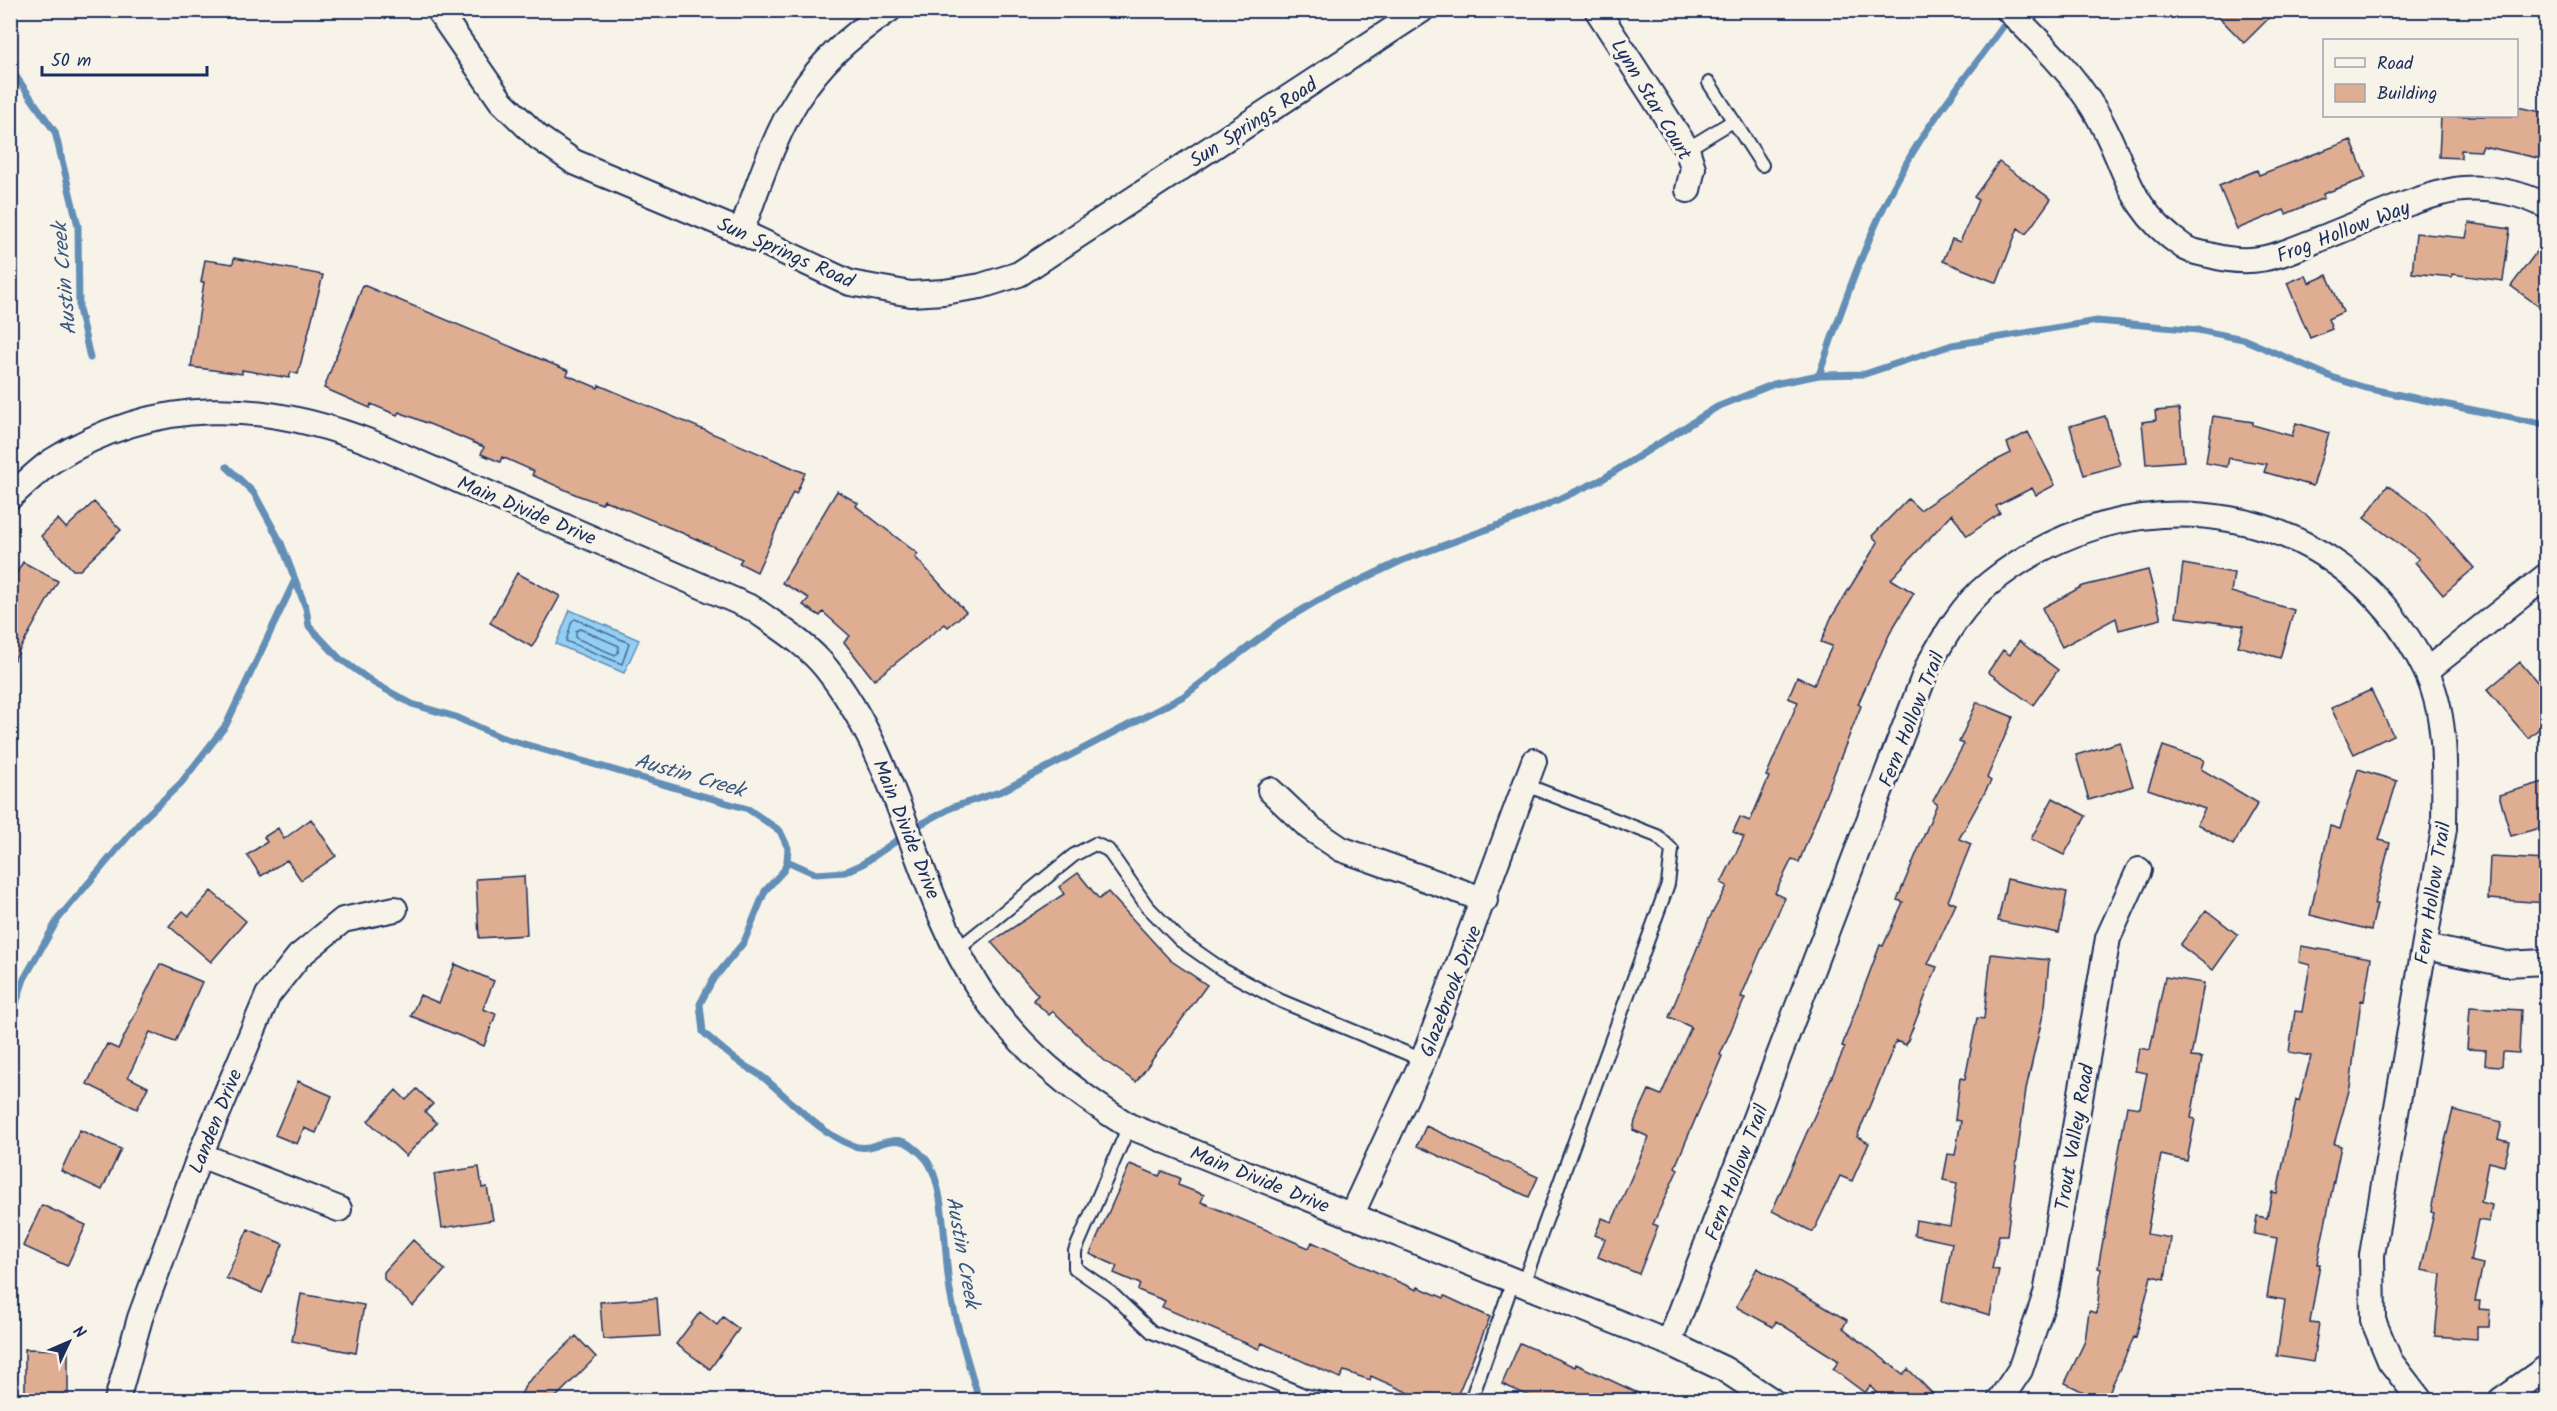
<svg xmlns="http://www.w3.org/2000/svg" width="2557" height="1411" font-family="Kalam,sans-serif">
	<rect width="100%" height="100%" fill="#f7f3e8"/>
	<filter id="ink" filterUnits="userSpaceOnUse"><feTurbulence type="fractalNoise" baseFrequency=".0167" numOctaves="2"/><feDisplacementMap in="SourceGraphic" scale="12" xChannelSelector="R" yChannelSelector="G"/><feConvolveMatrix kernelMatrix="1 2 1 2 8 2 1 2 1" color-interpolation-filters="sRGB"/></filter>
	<g filter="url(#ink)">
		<!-- water -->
		<path fill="#93cff3" stroke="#638fb7" stroke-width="1.5" d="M570,610L639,640L624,673L556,644Z"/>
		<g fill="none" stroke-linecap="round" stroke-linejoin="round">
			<!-- shore -->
			<path stroke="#4b6f9a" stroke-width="1.5" d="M575,619L629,643L622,664L566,641L572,621Z
				M580,629L619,646L618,653L615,655L576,638V631Z"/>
			<!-- stream -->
			<path stroke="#638fb7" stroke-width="7" d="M10,68L55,132L78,226L79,309L90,358
				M1819,375C1844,303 1868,231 1906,164C1935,112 1975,67 2009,18
				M227,467L254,493L281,543L306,608L309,626L339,658L374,683L412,704L456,717L500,737L748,809L780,831L788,848L787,861L784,870L765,891L744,942L712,981L700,1004L703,1032C715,1043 728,1054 742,1064C749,1069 757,1072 764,1078C791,1100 818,1132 851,1145C879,1157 892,1120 925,1158C946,1182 944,1258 950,1291C956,1327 969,1364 979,1400
				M787,861L816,874L845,872L861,865L921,824L953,807L1002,791L1184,696L1280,623L1317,601L1401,561L1515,519L1601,480L1717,407L1774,384L1819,375L1865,374L1952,345L2097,321L2198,330L2243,339L2334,378L2366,388L2546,425
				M10,1022L24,979L58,919L142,820L181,783L226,725L294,582"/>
		</g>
		<!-- building -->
		<path fill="#dfad92" stroke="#1b2f5e" stroke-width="1.5" d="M2212,10H2277L2244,43Z
			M2517,107L2547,113V160L2482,146L2481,151L2461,150V158L2439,157L2441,116H2517Z
			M2351,140L2366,178L2323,194L2324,198L2286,214L2284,210L2237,229L2219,186L2257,170L2259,175Z
			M1999,162L2051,199L2026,234L2018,228L1997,283L1943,261L1952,239L1960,242L1978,200L1974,197Z
			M2469,223L2510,229L2503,281L2452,274V277L2412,273L2416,233L2466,238Z
			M2547,238V312L2511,286Z
			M234,258L323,275L298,374L291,372L289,378L242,370V374L191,367L204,282H201L205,260L233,264Z
			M2306,275L2309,283L2327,275L2343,312L2328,319L2332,329L2310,338L2287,283Z
			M363,285L569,371L567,375L598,388L599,385L805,473L796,494L793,492L757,572L739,563L742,559L680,532L604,500L602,504L577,495L532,475L534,471L502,457L500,462L481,454L484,447L449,432L399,412L397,415L371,404L370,408L324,388Z
			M2179,409L2184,461L2146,464L2142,422L2156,420L2155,411Z
			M2105,416L2120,465L2084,475L2070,426Z
			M2213,416L2253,422V425L2292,436L2296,423L2329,433L2313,486L2264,472L2267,464L2229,458L2227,467L2206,463Z
			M2028,432L2055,485L2036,495L2032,488L1996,506L2000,513L1967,536L1952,514L1891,579L1914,593L1890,633L1858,704L1861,706L1799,862L1792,859L1775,893L1785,898L1764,943L1741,997L1745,998L1720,1055L1722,1056L1675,1167L1678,1169L1653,1224L1658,1226L1639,1274L1598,1257L1605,1239L1595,1235L1602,1218L1612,1222L1649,1137L1633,1130L1635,1121L1649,1090L1661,1095L1691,1027L1669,1017L1709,919L1727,886L1721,883L1744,837L1733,832L1740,817L1750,821L1769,777L1766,776L1798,702L1788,698L1797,677L1814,685L1832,646L1821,642L1831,618L1878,542L1872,536L1908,499L1920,510L1987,465L2011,453L2007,443Z
			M2388,485L2425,513L2474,568L2443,595L2415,562L2419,559L2364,518Z
			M837,491L858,503L856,506L918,554L915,557L966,612L948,627L945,624L874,680L844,642L850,636L823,612L820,616L803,605L809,598L782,583Z
			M94,502L121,530L80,570H73L41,536L58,519L66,528Z
			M23,562L58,581L10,667V584Z
			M2183,564L2234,573L2231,592L2294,610L2280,658L2238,646L2244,626L2176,617Z
			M2148,570L2161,619L2119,630L2116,618L2062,647L2042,608L2083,586Z
			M517,573L560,596L532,647L490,623Z
			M2019,641L2058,670L2033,705L1988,672L2003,650L2010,655Z
			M2520,662L2547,693V722L2528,738L2487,690Z
			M2371,690L2393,735L2354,754L2331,708Z
			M1977,702L2013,717L1987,778L1991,781L1959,839L1971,844L1948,901L1956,904L1928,964L1937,967L1906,1045L1896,1041L1857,1137L1869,1143L1852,1181L1840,1176L1813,1232L1772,1211L1845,1047L1842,1046L1880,945L1883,946L1903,902L1897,900L1937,804L1933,801L1964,744L1959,742Z
			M2120,742L2133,786L2089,800L2076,755Z
			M2163,746L2204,760L2201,769L2258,803L2233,845L2197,824L2205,809L2148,789Z
			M2358,769L2397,781L2379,840L2390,843L2374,904H2377L2371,930L2310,915L2330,826L2340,829Z
			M2547,781V826L2511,836L2499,795Z
			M2053,798L2086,816L2064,855L2031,839Z
			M311,819L336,856L301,880L287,860L261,876L247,855L267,842L264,837L278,828L284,839Z
			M2490,857L2547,860V903L2488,899Z
			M1078,873L1099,899L1108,892L1170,960L1207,985L1136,1082L1105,1061L1053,1011L1049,1015L1033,1000L1038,995L991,942L1064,894L1059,887Z
			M524,876L527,935L479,938L476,879Z
			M2007,879L2067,892L2059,933L1998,921Z
			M211,891L246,921L211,962L169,926L183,911L189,916Z
			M2206,910L2238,935L2213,970L2180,945Z
			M2301,946L2371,958L2364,1001L2361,1000L2350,1087L2334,1144L2341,1146L2317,1264H2320L2310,1322L2319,1323L2313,1362L2277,1356L2285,1300L2267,1297L2277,1238L2254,1234L2257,1216L2267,1218L2272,1192L2277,1193L2296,1100L2299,1101L2311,1056L2289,1052L2295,1011L2302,1012L2310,965L2299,962Z
			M1991,954L2049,960L2045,1006L2026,1089L2007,1235H1999L1992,1269L1999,1270L1990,1315L1942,1301L1952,1243L1914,1235L1916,1220L1950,1226L1957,1183L1943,1180L1948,1154L1955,1155L1961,1121L1955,1120L1960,1078L1965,1079L1977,1018L1984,1019Z
			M160,964L202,982L175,1042L150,1032L128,1077L148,1087L137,1109L87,1084L107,1044L118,1049Z
			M455,964L494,981L483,1009L496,1014L484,1046L411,1016L420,995L439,1003Z
			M2165,977L2204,983L2191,1057L2202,1058L2191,1118L2195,1119L2187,1161L2161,1155L2147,1234L2171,1238L2165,1279L2151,1276L2136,1338L2134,1337L2105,1401H2102L2065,1383L2085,1341L2089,1311L2097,1313L2101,1269L2098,1268L2127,1106L2140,1108L2147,1073L2135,1071L2139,1048L2150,1050Z
			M2470,1007L2521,1010L2519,1053L2503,1052L2502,1066L2485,1065L2486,1050L2467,1049Z
			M298,1081L332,1096L316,1133L304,1128L297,1144L275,1135Z
			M417,1089L433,1104L425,1112L437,1123L406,1156L368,1121L396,1090L406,1100Z
			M2453,1110L2502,1122L2498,1139L2510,1142L2504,1166L2488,1162L2481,1202L2492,1205L2489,1222L2478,1220L2470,1261L2483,1264L2475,1301H2480L2479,1309L2490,1310L2489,1327H2477V1339L2435,1336L2441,1274L2421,1270L2434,1213L2431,1212L2440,1161Z
			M1426,1126L1538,1177L1529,1197L1417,1146Z
			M80,1130L121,1149L102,1190L61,1171Z
			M1130,1164L1159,1176L1162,1171L1180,1178L1178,1185L1204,1195L1201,1202L1309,1248L1312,1242L1385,1276L1417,1290L1418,1287L1444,1298L1445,1296L1490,1317L1455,1401H1427L1371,1376L1370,1380L1344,1371L1340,1378L1262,1343L1259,1349L1162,1307L1165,1301L1138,1290L1140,1284L1114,1273L1117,1266L1090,1254Z
			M479,1167L482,1188L487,1187L493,1220L442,1228L434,1174Z
			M42,1205L86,1225L67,1266L23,1246Z
			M248,1229L283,1244L262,1293L226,1278Z
			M413,1240L445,1270L413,1306L384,1279V1272Z
			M1757,1268L1847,1320L1843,1328L1903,1374L1908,1369L1940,1401H1884L1870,1386L1865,1393L1833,1369L1839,1361L1776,1321L1773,1327L1736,1307Z
			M301,1294L364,1305L356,1353L292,1341Z
			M657,1298L660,1336L603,1339L600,1302Z
			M700,1312L717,1325L723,1317L739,1329L710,1369L676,1344Z
			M576,1336L596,1357L552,1401H518L526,1384Z
			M1520,1343L1575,1367L1576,1364L1655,1401H1541L1502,1384Z
			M25,1349L68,1350V1397L25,1396Z"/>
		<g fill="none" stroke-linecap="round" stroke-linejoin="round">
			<!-- lane casing -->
			<g stroke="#1b2f5e" stroke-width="16">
				<path id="lane" d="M1709,83L1762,165
					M1687,149L1733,121
					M958,949L1074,855L1095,844L1108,850L1147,906L1180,940L1223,970L1281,1001L1423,1060
					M1129,1126L1075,1251V1268L1111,1293L1152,1332L1304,1395L1328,1400
					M1523,1284L1668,884L1672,850L1657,836L1526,785
					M1471,1400L1513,1281"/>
			</g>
			<!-- street casing -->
			<g stroke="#1b2f5e" stroke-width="28">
				<path id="street" d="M438,10L501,101L538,137L574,162L741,232L850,283L911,294L944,292L981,286L1019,274L1422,10
					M1597,10L1687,149L1693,168L1688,190
					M2008,10C2039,41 2071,71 2094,109C2128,164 2123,206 2184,247C2191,252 2201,253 2209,255C2255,268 2280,255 2322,238C2359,224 2426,192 2463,189C2491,187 2522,193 2546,206
					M741,232C779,129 793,73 889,10
					M10,497C24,485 37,471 52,461C156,395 264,400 375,444L752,608C777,626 807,644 826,668C902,763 914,890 980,990C1020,1049 1069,1089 1129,1126L1669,1343L1724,1369L1771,1400
					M2426,671L2546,576
					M1270,790L1310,828L1341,849L1485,900
					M2426,947L2506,964L2546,962
					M200,1155L339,1209
					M1351,1216L1423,1060L1534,761
					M1669,1343L1928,666C1945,636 1963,604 1990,583C2132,468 2343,499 2425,669C2449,717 2444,777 2444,829L2372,1255L2373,1320L2390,1361L2420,1400
					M117,1400L140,1318L200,1155L268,995L299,956L343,920L395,909
					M2000,1400L2020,1370L2046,1294L2108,938L2139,870
					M2501,1400L2546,1368"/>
			</g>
			<!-- lane -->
			<use href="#lane" stroke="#f7f3e8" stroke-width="12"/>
			<!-- street -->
			<use href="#street" stroke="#f7f3e8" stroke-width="24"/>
		</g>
	</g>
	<g text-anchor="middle" stroke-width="6" stroke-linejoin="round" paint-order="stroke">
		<!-- street labels -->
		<g font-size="20" fill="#1b2f5e" stroke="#f7f3e8">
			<text transform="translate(1652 99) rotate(59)" y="7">Lynn Star Court</text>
			<text transform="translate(1253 122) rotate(-33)" y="7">Sun Springs Road</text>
			<text transform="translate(2343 231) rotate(-21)" y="7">Frog Hollow Way</text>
			<text transform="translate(786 252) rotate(24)" y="7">Sun Springs Road</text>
			<text transform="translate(527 510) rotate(23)" y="7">Main Divide Drive</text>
			<text transform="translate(1911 719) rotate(-68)" y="7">Fern Hollow Trail</text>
			<text transform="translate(907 829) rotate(68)" y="7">Main Divide Drive</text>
			<text transform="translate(2432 893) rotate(-81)" y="7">Fern Hollow Trail</text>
			<text transform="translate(1450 991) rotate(-69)" y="7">Glazebrook Drive</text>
			<text transform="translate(215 1121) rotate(-68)" y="7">Landen Drive</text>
			<text transform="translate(2074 1137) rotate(-80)" y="7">Trout Valley Road</text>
			<text transform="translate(1736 1172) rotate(-69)" y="7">Fern Hollow Trail</text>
			<text transform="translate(1260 1179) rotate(22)" y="7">Main Divide Drive</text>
		</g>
		<!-- water labels -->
		<g font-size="21" font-style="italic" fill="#395783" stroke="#f7f3e8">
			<text transform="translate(64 279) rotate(-95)" y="7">Austin Creek</text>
			<text transform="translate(690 775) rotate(16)" y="7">Austin Creek</text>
			<text transform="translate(963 1252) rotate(80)" y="7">Austin Creek</text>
		</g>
	</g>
	<!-- margin -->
	<rect width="2557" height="1411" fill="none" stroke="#f7f3e8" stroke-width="36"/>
	<rect x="18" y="18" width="2521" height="1375" fill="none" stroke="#1b2f5e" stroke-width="2" filter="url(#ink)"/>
	<!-- legend -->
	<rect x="2323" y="39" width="195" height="78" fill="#f7f3e8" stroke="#9fa5b1" stroke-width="1.5"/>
	<rect x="2335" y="58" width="30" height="9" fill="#f7f3e8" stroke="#9fa5b1" stroke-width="1.5"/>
	<text x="2377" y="69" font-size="18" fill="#1b2f5e">Road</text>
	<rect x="2335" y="84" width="30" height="18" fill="#dfad92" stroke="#9fa5b1" stroke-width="1.5"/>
	<text x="2377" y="99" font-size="18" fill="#1b2f5e">Building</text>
	<!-- north arrow -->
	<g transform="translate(69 1342) rotate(46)" stroke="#f7f3e8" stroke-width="4.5" paint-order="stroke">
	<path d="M0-4.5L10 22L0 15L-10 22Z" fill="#1b2f5e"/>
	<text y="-9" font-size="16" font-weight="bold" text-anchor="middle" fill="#1b2f5e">N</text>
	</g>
	<!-- scale -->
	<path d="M42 66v9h165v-9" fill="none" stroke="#1b2f5e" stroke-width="3"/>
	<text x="51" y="66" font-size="18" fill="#1b2f5e" stroke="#f7f3e8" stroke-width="4.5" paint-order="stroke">50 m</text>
</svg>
